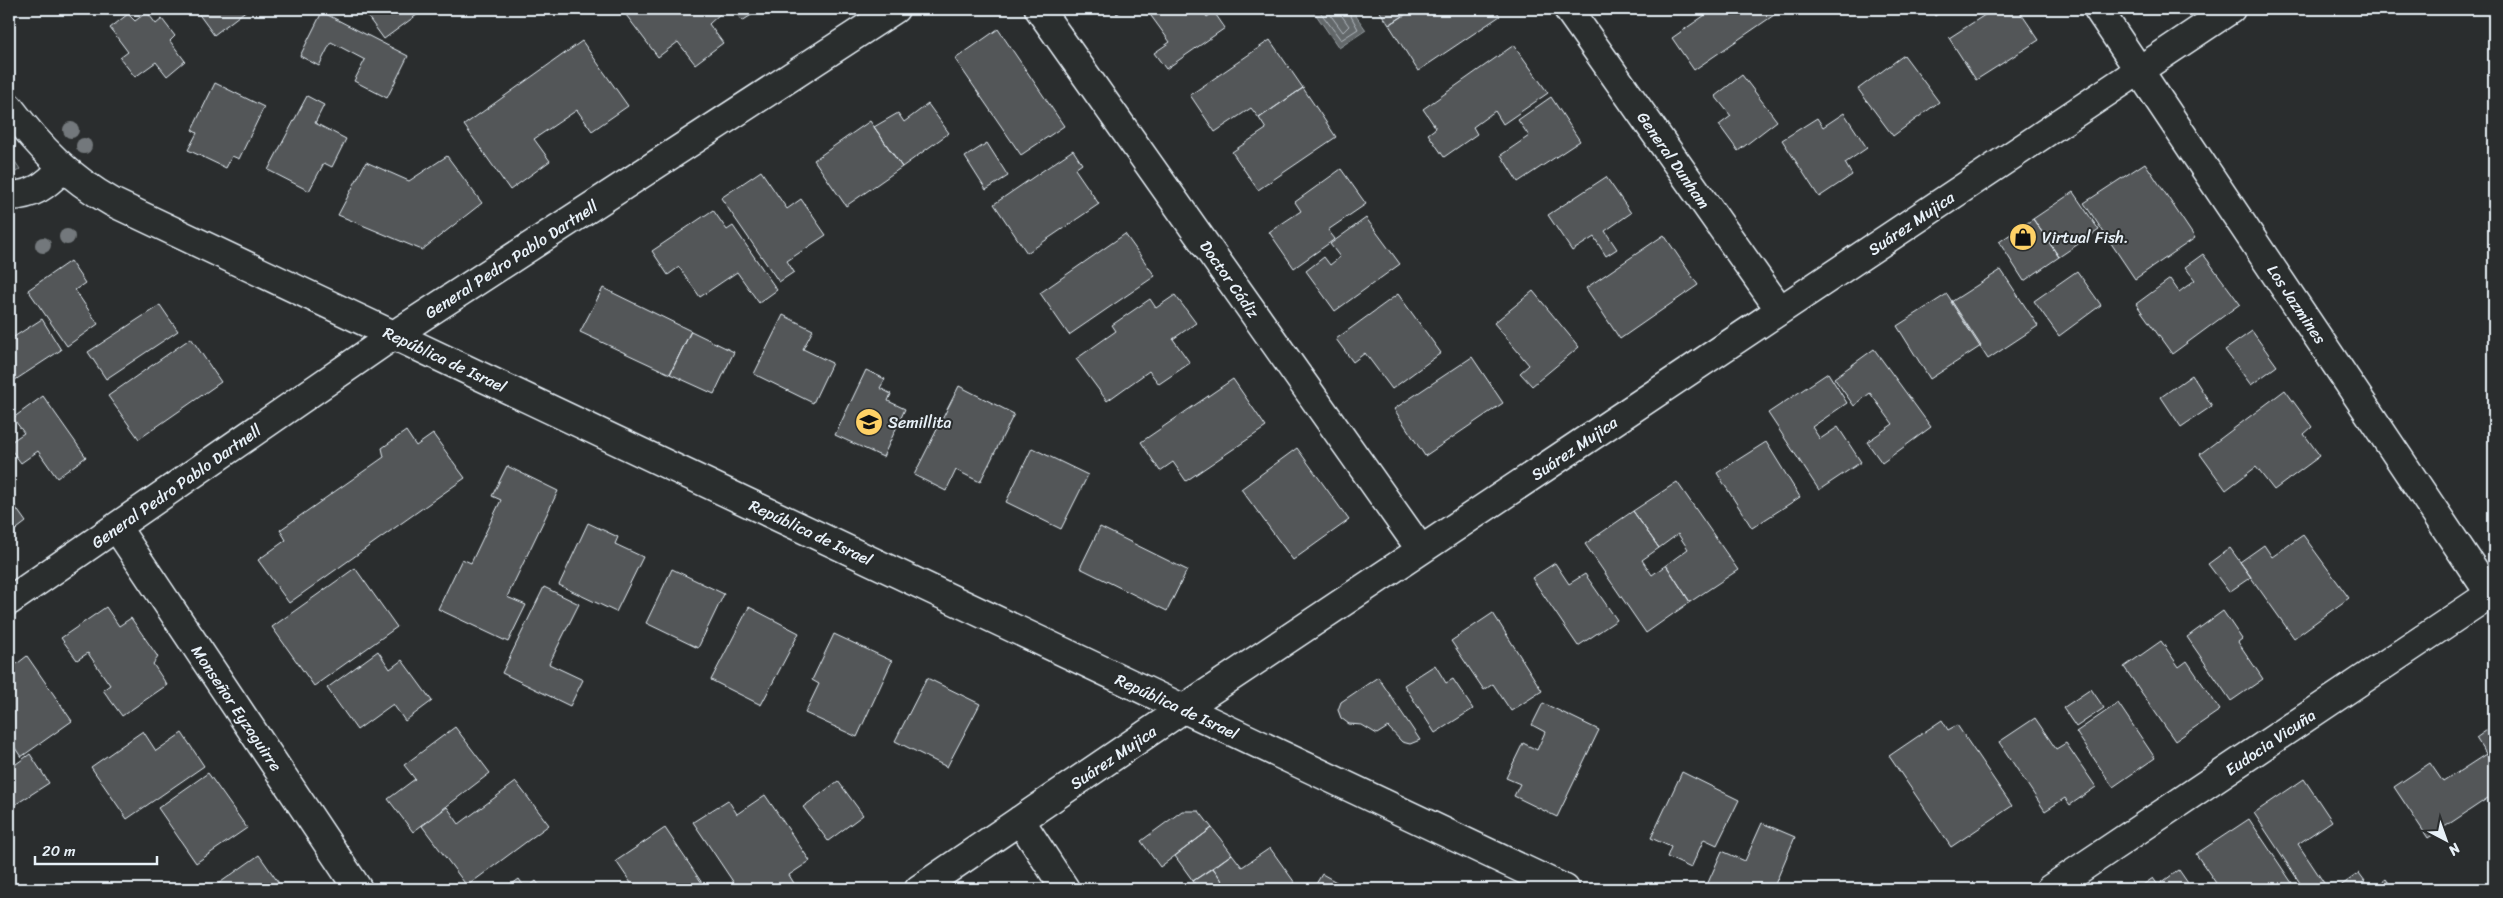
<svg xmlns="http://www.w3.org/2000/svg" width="2503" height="898" font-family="Sriracha,sans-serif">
	<rect width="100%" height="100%" fill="#2a2d2e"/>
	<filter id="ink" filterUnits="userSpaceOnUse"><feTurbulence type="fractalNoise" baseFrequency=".02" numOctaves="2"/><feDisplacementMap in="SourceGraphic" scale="10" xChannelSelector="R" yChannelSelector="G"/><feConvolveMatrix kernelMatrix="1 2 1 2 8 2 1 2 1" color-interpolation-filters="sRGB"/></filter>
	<g filter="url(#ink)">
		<!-- green -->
		<path fill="#424648" stroke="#959ca0" d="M9,153L20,169L16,172L9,171Z"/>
		<!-- water -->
		<path fill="#63686b" stroke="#989fa3" d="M1312,9H1351L1366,30L1339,48Z"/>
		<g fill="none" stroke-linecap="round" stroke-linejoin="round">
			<!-- shore -->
			<path stroke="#b3bac0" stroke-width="1" d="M1318,9L1341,40L1358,29L1347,9
				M1326,9L1343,32L1349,26L1342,16L1341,9"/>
		</g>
		<!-- building -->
		<path fill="#535759" stroke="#e8f1f8" d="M195,9H248L214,35Z
			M362,9H425L384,39Z
			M626,9H718L721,13L709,24L723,43L695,64L678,42L658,57L623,11Z
			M733,9H761L742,21Z
			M1113,9H1125L1117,14Z
			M1146,9H1201L1207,17L1214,12L1225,28L1166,69L1154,53L1170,42Z
			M1378,9H1414L1389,25Z
			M1414,9H1495L1500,16L1418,71L1389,25Z
			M1705,9H1774L1777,13L1694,70L1672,38L1708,13Z
			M1930,9H1944L1935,16Z
			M1994,9H2018L2039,40L1976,80L1949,38Z
			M147,12L156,24L162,19L175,36L170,41L185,61L167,76L156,62L135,77L120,58L128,52L110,28L128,14L135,21Z
			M322,12L408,56L387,98L354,81L365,60L331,42L319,66L300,56Z
			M998,29L1064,126L1021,155L955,59Z
			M1270,40L1303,88L1259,118L1251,108L1215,132L1190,95Z
			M582,41L628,106L592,131L577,110L534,139L550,161L510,190L464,125Z
			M1514,45L1548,93L1503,124L1495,111L1473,127L1477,134L1444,157L1428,134L1436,128L1423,109Z
			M1904,55L1939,102L1893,136L1858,89Z
			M1742,75L1777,121L1738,151L1719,125L1731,116L1715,96Z
			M215,83L264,107L239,159L232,156L226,168L188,150L197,133L192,130Z
			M1303,88L1336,137L1258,190L1232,152L1266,129L1259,118Z
			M307,96L324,105L315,123L346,139L332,167L324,163L309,191L268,170Z
			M1551,97L1580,141L1518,182L1501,155L1529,136L1518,120Z
			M928,104L949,133L902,167L874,127L898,113L904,122Z
			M1844,113L1867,148L1845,163L1852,175L1819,197L1782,140L1817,118L1823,127Z
			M870,121L902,167L846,206L814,160Z
			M987,143L1008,176L986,190L965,157Z
			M1073,150L1082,164L1075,169L1099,204L1027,253L994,204Z
			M447,156L482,203L422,250L338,215L366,162L409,181Z
			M2145,163L2195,238L2135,279L2084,203Z
			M1341,169L1366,204L1328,230L1335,239L1294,268L1269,232L1301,211L1295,202Z
			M761,171L787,209L801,199L826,235L787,261L794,272L779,282L721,198Z
			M1606,177L1631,213L1605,231L1617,249L1606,256L1594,237L1572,251L1548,215Z
			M2073,192L2099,230L2059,257L2033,219Z
			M713,210L727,230L733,226L777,290L759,303L737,272L700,297L679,267L668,275L652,251Z
			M1366,218L1400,264L1335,311L1306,271L1324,257L1330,265L1340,257L1330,244Z
			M2033,219L2059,257L2024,281L1999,242Z
			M1125,234L1155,276L1069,335L1040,293Z
			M1664,235L1698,285L1620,339L1586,288Z
			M2203,254L2240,304L2172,354L2136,304L2170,279L2179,292L2195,280L2185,267Z
			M70,261L85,283L75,290L98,324L67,346L28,290Z
			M2001,270L2038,326L1988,359L1951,302Z
			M2077,271L2101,305L2059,336L2034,301Z
			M603,288L691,331L670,374L580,332Z
			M1533,291L1579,347L1532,386L1520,373L1529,365L1494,323Z
			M1398,294L1441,353L1392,389L1365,353L1353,362L1336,339Z
			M1947,294L1981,346L1930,379L1897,326Z
			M1175,295L1196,323L1173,339L1190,363L1159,384L1149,371L1107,401L1076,359L1116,331L1112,325L1150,299L1156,308Z
			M160,305L178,331L106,379L88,352Z
			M783,315L813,330L803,349L832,363L813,403L754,374Z
			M42,319L61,350L9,384V340Z
			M691,331L734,352L714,394L670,374Z
			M2252,331L2277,366L2251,385L2225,350Z
			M191,338L221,382L139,439L108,396Z
			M1874,349L1931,427L1882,463L1867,442L1893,424L1870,393L1854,406L1834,378Z
			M1472,357L1503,403L1425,456L1394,409Z
			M866,370L885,379L880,388L891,394L888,401L905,409L883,457L835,435Z
			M1828,373L1847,403L1812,427L1820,439L1838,427L1861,462L1819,490L1768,413Z
			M2192,375L2212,406L2181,427L2161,397Z
			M1233,379L1266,427L1186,481L1173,462L1160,471L1141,442Z
			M959,386L1014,414L980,482L956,470L946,491L914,475Z
			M2285,390L2312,427L2304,434L2320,456L2274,490L2256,467L2226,490L2200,454Z
			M43,396L86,457L57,478L38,451L21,463L9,447V443L24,433L13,418Z
			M406,431L416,446L433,434L465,478L289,603L258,560L286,540L280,530L384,457L382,448Z
			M1766,442L1800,497L1752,528L1717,473Z
			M1032,448L1088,475L1061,529L1006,502Z
			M1297,448L1349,520L1293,560L1241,489Z
			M507,466L558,491L507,597L526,605L508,642L438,609L462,559L471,563L501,500L492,496Z
			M1677,482L1738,570L1690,602L1666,565L1688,549L1678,534L1659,548L1633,511Z
			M9,498L26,522L9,535Z
			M1633,511L1659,548L1642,560L1652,575L1666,565L1690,602L1646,633L1585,544Z
			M588,523L618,537L615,544L643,557L616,612L559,585Z
			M1100,527L1187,570L1167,611L1080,568Z
			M2303,535L2349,598L2294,638L2240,562L2264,545L2272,557Z
			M2230,548L2251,577L2229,592L2208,564Z
			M1555,563L1569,584L1585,574L1617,620L1578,646L1532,578Z
			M355,568L397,627L314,686L272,627Z
			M672,569L724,594L698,648L646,623Z
			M544,587L579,604L549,664L583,680L570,706L502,673Z
			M106,607L119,626L131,618L158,657L153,664L167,685L122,716L103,690L110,685L88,653L77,660L61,638Z
			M749,607L799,633L761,705L711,680Z
			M2223,611L2242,639L2238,642L2263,679L2231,701L2187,637Z
			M1493,613L1542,691L1511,711L1493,684L1484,690L1451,641Z
			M834,634L892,661L857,737L805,713L819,684L812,680Z
			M2161,641L2179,667L2187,661L2220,710L2175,741L2124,667Z
			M378,651L390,669L402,660L432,701L405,721L393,704L357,730L327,688Z
			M27,656L72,721L21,757L9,739V670Z
			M1435,665L1446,683L1453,679L1473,709L1435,733L1404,685Z
			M1378,677L1420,740L1410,744L1402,742L1388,727L1377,734L1362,725L1349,724L1341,718L1338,710L1341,702Z
			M927,678L980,704L947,767L895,741Z
			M2091,689L2104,708L2076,727L2063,708Z
			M1543,703L1599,730L1557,817L1514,796L1520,784L1506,778L1523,743L1537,750L1545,732L1532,725Z
			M2118,703L2155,758L2113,787L2076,732Z
			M2035,718L2056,749L2066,743L2096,787L2070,805L2065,798L2045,811L1999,742Z
			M1942,720L1948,730L1957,725L2012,806L1951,847L1889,756Z
			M2494,725V766L2476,738Z
			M455,727L490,773L413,832L388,799L415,779L404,765Z
			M143,731L156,751L182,733L204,766L127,819L91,767Z
			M30,754L49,783L10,808L9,769Z
			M2486,754L2494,766V784L2489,788L2494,794L2428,838L2394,787L2430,763L2443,782Z
			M1682,772L1739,800L1717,845L1704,839L1691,868L1667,857L1671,847L1651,838Z
			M208,773L247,828L196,863L158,808Z
			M2304,779L2332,821L2298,844L2328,889H2304L2254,813Z
			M838,781L863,815L828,841L803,807Z
			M516,782L549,825L467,886L422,826L447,807L459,824Z
			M765,795L810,861L789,875L795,885L789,889H738L693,822L728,800L737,814Z
			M1182,811H1199L1212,828L1160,867L1141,841Z
			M2249,819L2296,889H2220L2196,854Z
			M1762,823L1795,837L1773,889H1716L1707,885L1722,851L1745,861Z
			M665,828L706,889H635L616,861Z
			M1212,828L1232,854L1193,881L1175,856Z
			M1270,848L1295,883L1286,889H1228L1213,868L1232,854L1242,867Z
			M259,855L283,889H211Z
			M1213,868L1228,889H1198L1193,881Z
			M2179,870L2192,889H2137L2153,878L2158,885Z
			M2359,873L2371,889H2336Z
			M1322,874L1349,889H1313Z
			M519,879L526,889L536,881L542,889H505Z
			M2386,879L2393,889H2373Z"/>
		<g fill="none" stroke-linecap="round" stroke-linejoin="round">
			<!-- minor casing -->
			<g stroke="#e8f1f8" stroke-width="31">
				<path id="minor" d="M1039,9L1421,550
					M1568,9L1780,310
					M2098,9L2494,600
					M9,107C40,148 68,177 112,202L1565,889
					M9,196C34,195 45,186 62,169
					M117,528L358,889
					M9,601L394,335L895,9
					M1020,820L1065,889
					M919,889L1183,709L2231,9
					M2050,889L2490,594"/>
			</g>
			<!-- minor -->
			<use href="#minor" stroke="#2a2d2e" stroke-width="28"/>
		</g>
		<!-- trees -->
		<g fill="#73787b">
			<circle cx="71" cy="130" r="8"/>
			<circle cx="84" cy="146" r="8"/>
			<circle cx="67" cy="237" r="8"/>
			<circle cx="43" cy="245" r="8"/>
		</g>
	</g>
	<!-- icons -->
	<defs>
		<g id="shop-disc" transform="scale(1.4375)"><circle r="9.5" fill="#ffd166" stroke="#2a2d2e"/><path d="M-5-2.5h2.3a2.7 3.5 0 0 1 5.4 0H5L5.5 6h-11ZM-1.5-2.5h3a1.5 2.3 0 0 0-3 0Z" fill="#111"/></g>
		<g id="school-disc" transform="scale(1.4375)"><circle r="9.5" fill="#ffd166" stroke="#2a2d2e"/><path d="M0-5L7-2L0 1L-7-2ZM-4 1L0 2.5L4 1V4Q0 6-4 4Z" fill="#111"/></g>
	</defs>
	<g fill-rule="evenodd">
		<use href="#shop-disc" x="2023" y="237"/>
		<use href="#school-disc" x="869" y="422"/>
	</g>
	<g text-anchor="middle" stroke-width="4" stroke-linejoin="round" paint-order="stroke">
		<!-- street labels -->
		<g font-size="16" fill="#e8f1f8" stroke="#2a2d2e">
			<text transform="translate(1674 160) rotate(55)" y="6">General Dunham</text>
			<text transform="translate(1911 223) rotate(-34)" y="6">Suárez Mujica</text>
			<text transform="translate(511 259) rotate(-33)" y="6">General Pedro Pablo Dartnell</text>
			<text transform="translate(1230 279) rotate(55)" y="6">Doctor Cádiz</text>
			<text transform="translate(2297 304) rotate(56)" y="6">Los Jazmines</text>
			<text transform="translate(445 359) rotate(25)" y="6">República de Israel</text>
			<text transform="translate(1574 448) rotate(-34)" y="6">Suárez Mujica</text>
			<text transform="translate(176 486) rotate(-35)" y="6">General Pedro Pablo Dartnell</text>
			<text transform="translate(811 532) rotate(25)" y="6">República de Israel</text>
			<text transform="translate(1177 706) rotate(25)" y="6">República de Israel</text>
			<text transform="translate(237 708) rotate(56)" y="6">Monseñor Eyzaguirre</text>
			<text transform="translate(2270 742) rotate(-34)" y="6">Eudocia Vicuña</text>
			<text transform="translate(1113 757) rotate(-34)" y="6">Suárez Mujica</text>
		</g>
		<!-- poi labels -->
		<g font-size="16" fill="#e8f1f8" stroke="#2a2d2e" text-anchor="start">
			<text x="2042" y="243">Virtual Fish.</text>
			<text x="888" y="428">Semillita</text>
		</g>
	</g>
	<!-- margin -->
	<rect width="2503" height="898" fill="none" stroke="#2a2d2e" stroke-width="30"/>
	<rect x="15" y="15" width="2473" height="868" fill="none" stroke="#e8f1f8" stroke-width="2" filter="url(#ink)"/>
	<!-- north arrow -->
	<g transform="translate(2446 840) rotate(139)" stroke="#2a2d2e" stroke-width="4" paint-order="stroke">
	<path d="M0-4L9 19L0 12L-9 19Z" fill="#e8f1f8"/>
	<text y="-8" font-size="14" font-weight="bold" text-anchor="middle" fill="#e8f1f8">N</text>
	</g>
	<!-- scale -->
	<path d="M35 856v8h122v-8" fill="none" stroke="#e8f1f8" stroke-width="2.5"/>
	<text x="42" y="856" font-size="15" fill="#e8f1f8" stroke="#2a2d2e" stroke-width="4" paint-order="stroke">20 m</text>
</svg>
